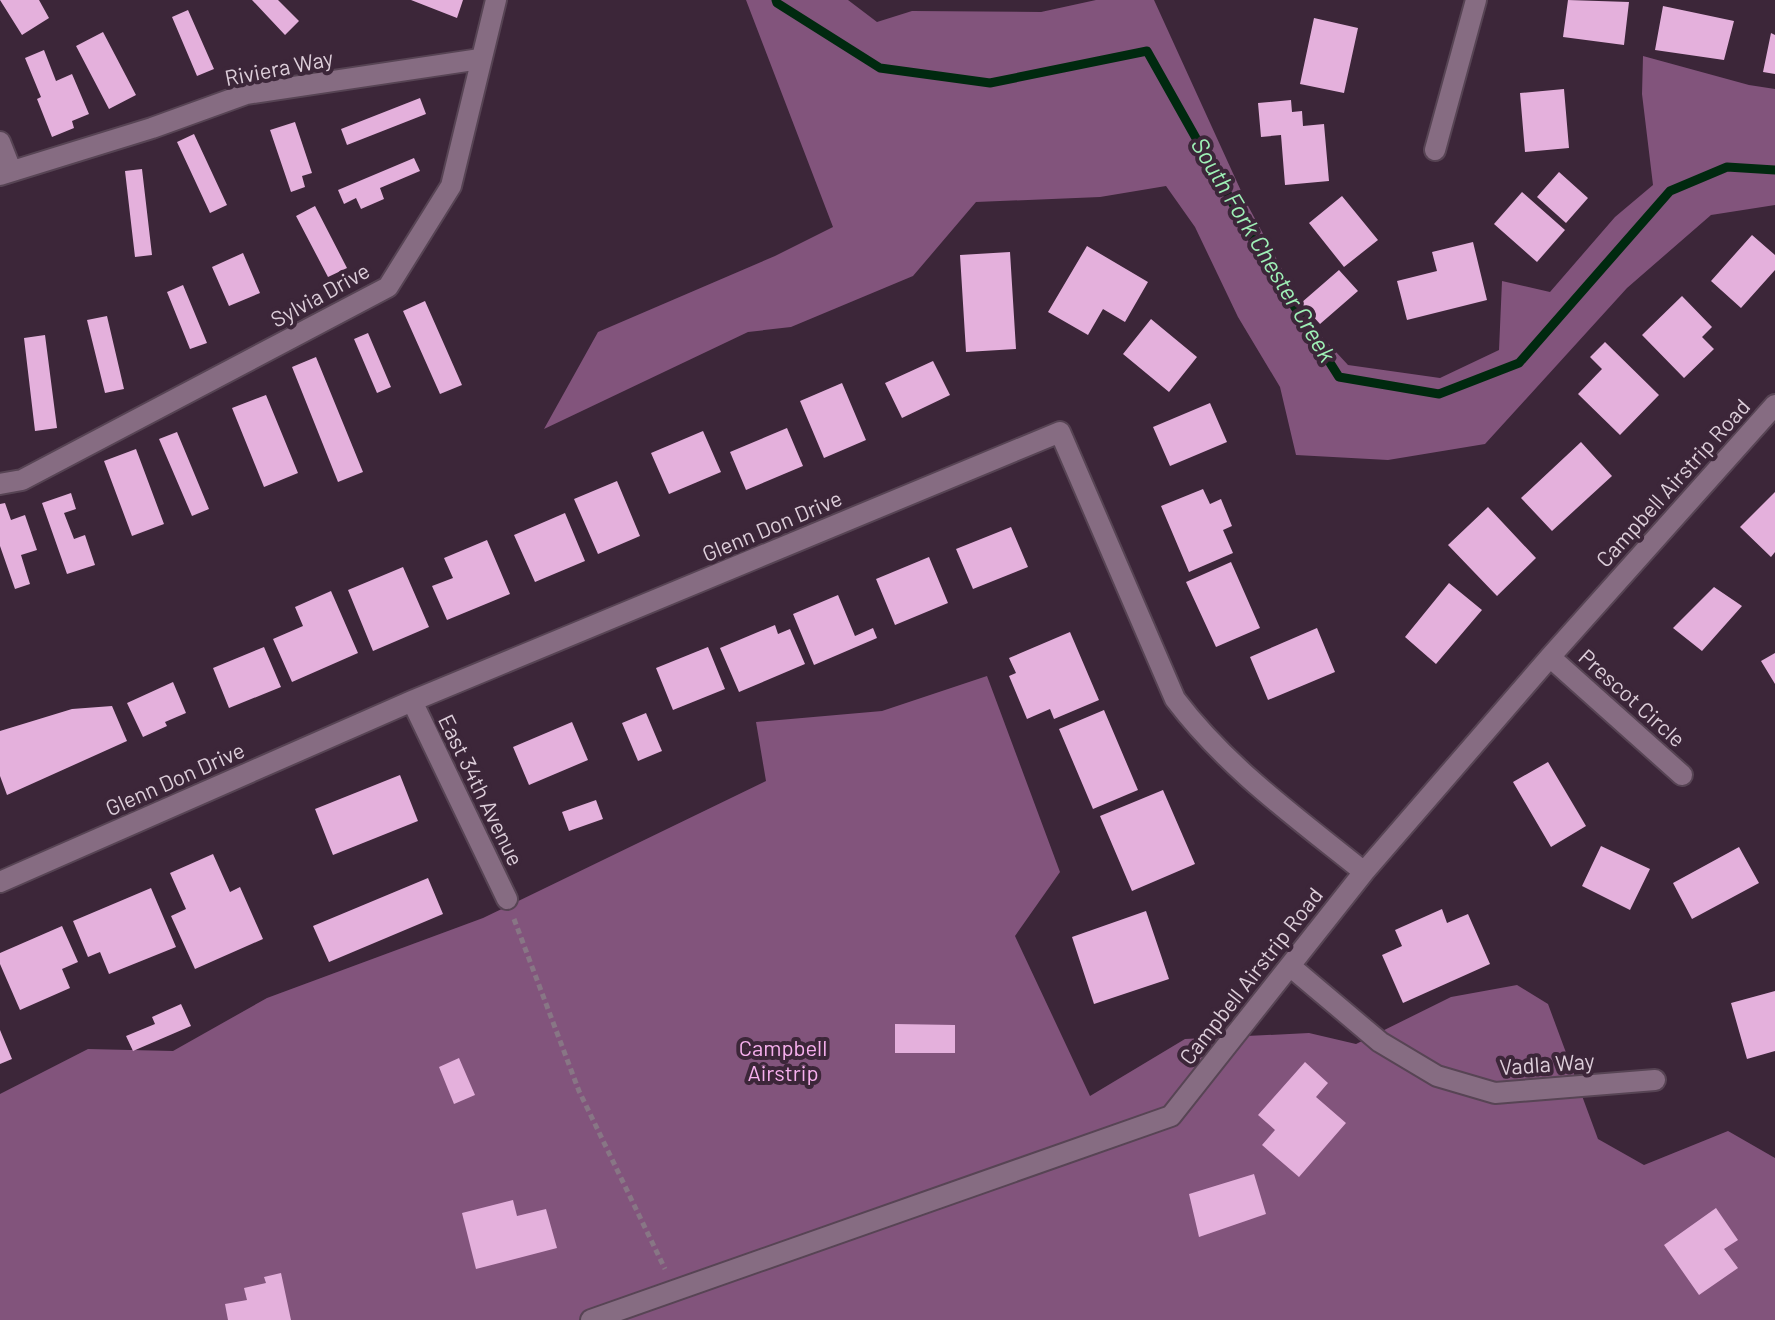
<svg xmlns="http://www.w3.org/2000/svg" width="1775" height="1320" font-family="Barlow,sans-serif">
	<rect width="100%" height="100%" fill="#3c2639"/>
	<!-- forest -->
	<path fill="#82547c" d="M746,0H848L877,22L912,11L1041,12L1096,0H1154L1247,204L1313,327L1348,365L1440,378L1499,350L1502,281L1550,292L1615,217L1653,185L1642,94L1643,56L1749,85L1775,89V205L1711,215L1627,288L1485,444L1388,460L1296,455L1280,387L1238,317L1195,227L1166,186L1100,197L976,202L913,276L791,327L748,332L544,429L598,332L775,256L833,227Z
		M987,676L1060,872L1015,936L1090,1096L1185,1039L1309,1033L1356,1044L1451,997L1517,985L1548,1004L1598,1139L1644,1165L1728,1131L1775,1158V1320H0V1094L88,1049L173,1051L267,998L483,918L766,781L756,722L882,711Z"/>
	<g fill="none" stroke-linecap="round" stroke-linejoin="round">
		<!-- stream -->
		<path stroke="#00290f" stroke-width="9" d="M776,0L777,3L880,68L990,83L1147,51L1260,252L1339,377L1439,394L1519,363L1670,191L1727,167L1775,170"/>
	</g>
	<!-- building -->
	<path fill="#e4b0dc" d="M0,0H39L49,18L22,35Z
		M252,0H278L299,21L285,35Z
		M411,0H463L457,18Z
		M1568,0L1629,2L1624,45L1563,37Z
		M1663,6L1734,21L1724,60L1655,50Z
		M188,10L214,69L197,76L172,17Z
		M1314,18L1358,28L1344,93L1300,84Z
		M103,32L136,95L109,109L76,46Z
		M1771,33L1775,35V74L1763,72Z
		M44,50L56,81L72,74L89,114L72,121L74,128L52,137L37,99L41,97L25,58Z
		M1564,89L1569,148L1525,152L1520,93Z
		M420,98L426,114L347,145L341,129Z
		M1291,100L1292,112L1302,111L1303,126L1324,124L1329,181L1285,185L1281,135L1261,137L1258,103Z
		M295,122L312,173L302,176L305,187L291,192L270,130Z
		M194,134L227,205L210,213L177,142Z
		M414,158L420,171L380,188L384,199L361,209L356,198L344,204L338,190Z
		M142,169L152,255L135,257L125,171Z
		M1559,172L1588,198L1566,223L1537,197Z
		M1522,192L1565,230L1537,262L1494,224Z
		M1342,196L1378,240L1344,267L1309,223Z
		M315,206L347,268L328,277L296,216Z
		M1752,235L1775,255V270L1741,308L1711,281Z
		M1473,242L1487,300L1407,320L1397,281L1437,271L1432,252Z
		M1087,246L1148,282L1125,322L1103,309L1088,335L1048,312Z
		M1010,252L1016,349L966,352L960,255Z
		M243,253L260,293L229,306L212,267Z
		M1339,270L1358,291L1320,324L1301,303Z
		M183,285L207,343L190,349L167,292Z
		M1682,296L1712,327L1702,337L1714,349L1684,378L1642,335Z
		M425,301L462,385L440,394L403,311Z
		M107,316L124,389L105,393L87,320Z
		M1151,319L1197,357L1169,392L1123,354Z
		M368,333L391,387L377,393L354,339Z
		M45,335L57,428L35,431L24,338Z
		M1605,342L1659,395L1620,435L1578,394L1602,369L1590,357Z
		M316,357L363,472L338,482L292,367Z
		M933,361L950,395L902,418L885,383Z
		M842,383L866,440L824,458L800,401Z
		M266,395L298,473L264,487L232,408Z
		M1210,403L1227,442L1170,466L1153,427Z
		M787,428L803,466L746,490L730,452Z
		M703,431L721,472L669,494L651,453Z
		M177,432L209,509L192,516L159,439Z
		M1581,442L1612,476L1552,531L1521,498Z
		M136,449L164,524L132,536L104,461Z
		M617,481L640,536L598,554L574,499Z
		M1203,489L1210,504L1221,499L1232,526L1223,530L1233,553L1189,572L1161,506Z
		M1775,492V552L1771,557L1740,527Z
		M71,493L76,509L64,513L74,539L85,535L95,565L67,574L42,503Z
		M5,503L11,520L25,515L37,550L21,555L30,584L15,589L0,546V504Z
		M1488,507L1536,558L1497,596L1448,545Z
		M565,513L585,561L535,582L514,535Z
		M1011,527L1028,567L973,589L956,549Z
		M487,540L510,594L447,620L432,586L453,578L444,558Z
		M929,557L948,603L895,625L876,579Z
		M1231,562L1260,628L1216,647L1186,582Z
		M403,567L429,627L373,651L348,590Z
		M1449,583L1482,610L1436,664L1405,637Z
		M1714,587L1742,606L1702,651L1673,628Z
		M331,591L358,653L292,682L273,639L303,626L295,607Z
		M838,595L855,636L873,628L877,638L814,665L793,614Z
		M775,625L778,634L790,629L805,664L739,692L720,648Z
		M1317,628L1335,672L1268,700L1250,657Z
		M1070,632L1099,700L1054,719L1050,709L1027,719L1009,676L1016,673L1009,658Z
		M264,647L281,687L229,708L213,668Z
		M708,647L725,689L673,710L656,668Z
		M1775,653V684L1761,661Z
		M173,682L186,713L165,722L167,726L143,737L127,703Z
		M112,706L127,741L7,795L0,776V731L72,709Z
		M1104,710L1138,790L1093,809L1059,729Z
		M646,713L662,751L638,761L622,723Z
		M572,722L588,760L529,785L513,747Z
		M1548,762L1586,826L1551,847L1513,782Z
		M400,775L418,821L333,855L315,809Z
		M1163,790L1195,864L1132,891L1100,816Z
		M596,800L603,819L569,831L562,812Z
		M1601,846L1650,869L1630,910L1582,886Z
		M1739,847L1759,883L1692,919L1673,883Z
		M213,854L230,892L240,887L263,939L195,969L171,916L186,909L170,873Z
		M428,878L443,914L329,962L313,926Z
		M151,888L176,947L109,974L100,952L88,957L73,921Z
		M1442,909L1447,923L1468,914L1490,964L1403,1003L1382,955L1402,946L1395,930Z
		M1146,911L1169,979L1094,1004L1072,937Z
		M62,926L78,962L62,969L70,988L20,1010L0,964V953Z
		M1775,991V1051L1747,1059L1731,1003Z
		M181,1004L191,1026L133,1051L126,1036L155,1024L152,1017Z
		M895,1024L955,1025V1053H895Z
		M0,1030L12,1059L0,1064Z
		M459,1058L475,1095L454,1104L439,1067Z
		M1305,1062L1328,1083L1316,1097L1346,1123L1299,1177L1262,1145L1275,1130L1258,1115Z
		M1254,1174L1266,1214L1199,1237L1189,1194Z
		M513,1200L517,1216L546,1209L557,1248L476,1269L462,1213Z
		M1716,1208L1738,1240L1724,1249L1738,1268L1699,1295L1664,1245Z
		M281,1273L291,1320H228L225,1304L247,1300L244,1288L266,1283L264,1277Z"/>
	<g fill="none" stroke-linecap="round" stroke-linejoin="round">
		<!-- minor casing -->
		<g stroke="#574454" stroke-width="24">
			<path id="minor" d="M0,142L11,170
				M1435,150L1476,0
				M0,175L152,128L246,94L480,59
				M0,484L22,480L388,287L451,186L496,0
				M1550,657L1682,775
				M412,701L507,899
				M0,882L412,701L1060,432L1175,699C1227,768 1297,818 1364,872
				M1290,966L1380,1042L1437,1076L1495,1093L1655,1080
				M591,1320L1171,1116L1364,872L1550,657L1775,405"/>
		</g>
		<!-- path -->
		<path stroke="#887685" stroke-width="5" stroke-dasharray="6 4" stroke-linecap="butt" d="M514,919L579,1091L665,1269"/>
		<!-- minor -->
		<use href="#minor" stroke="#866c82" stroke-width="20"/>
	</g>
	<g text-anchor="middle" stroke-width="8" stroke-linejoin="round" paint-order="stroke">
		<!-- street labels -->
		<g font-size="22" fill="#ddceda" stroke="#3c2639">
			<text transform="translate(279 68) rotate(-11)" y="8">Riviera Way</text>
			<text transform="translate(320 295) rotate(-29)" y="8">Sylvia Drive</text>
			<text transform="translate(1673 483) rotate(-48)" y="8">Campbell Airstrip Road</text>
			<text transform="translate(772 526) rotate(-23)" y="8">Glenn Don Drive</text>
			<text transform="translate(1632 698) rotate(42)" y="8">Prescot Circle</text>
			<text transform="translate(175 779) rotate(-24)" y="8">Glenn Don Drive</text>
			<text transform="translate(481 790) rotate(64)" y="8">East 34th Avenue</text>
			<text transform="translate(1251 976) rotate(-52)" y="8">Campbell Airstrip Road</text>
			<text transform="translate(1547 1064) rotate(-4)" y="8">Vadla Way</text>
		</g>
		<!-- park labels -->
		<g font-size="22" fill="#f6afed" stroke="#3c2639">
			<text x="783" y="1056">Campbell<tspan x="783" dy="25">Airstrip</tspan></text>
		</g>
		<!-- water labels -->
		<g font-size="24" font-style="italic" fill="#9ef0b6" stroke="#3c2639">
			<text transform="translate(1263 250) rotate(59)" y="8">South Fork Chester Creek</text>
		</g>
	</g>
</svg>
